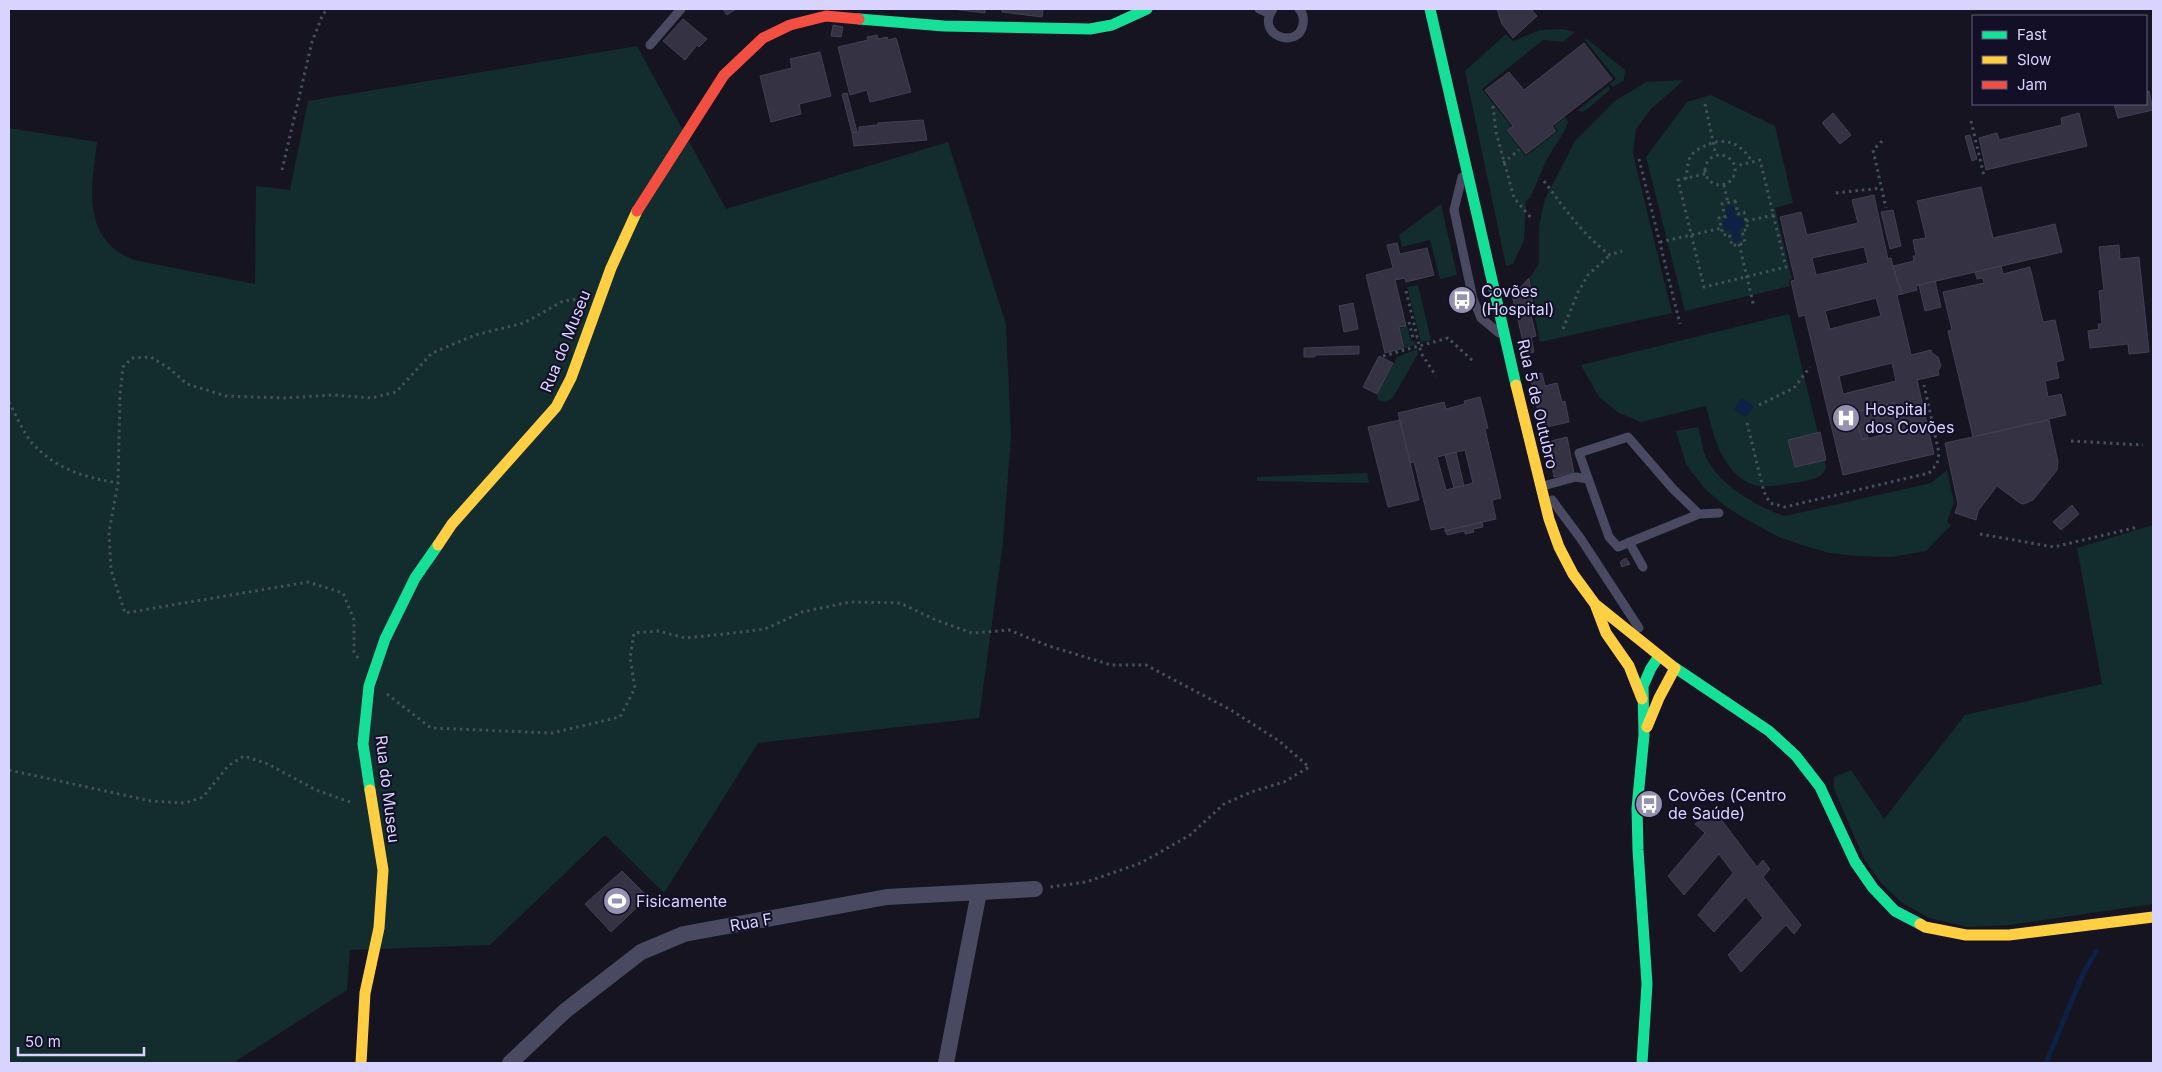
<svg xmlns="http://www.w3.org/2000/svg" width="2162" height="1072" font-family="Inter,sans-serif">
	<rect width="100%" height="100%" fill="#161421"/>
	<!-- green -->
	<path fill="#132c2d" d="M1562,29L1575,32L1563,42L1543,40L1482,89L1511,126L1506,130L1526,156L1558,131L1554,126L1565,117L1568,122C1564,135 1555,144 1549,156C1541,170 1537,185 1529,199L1526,200L1524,240L1513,264L1506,266L1465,71L1506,34L1513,41L1540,30Z
		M1587,39L1625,70L1624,80L1613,87L1610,84L1616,79L1585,40Z
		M637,46L726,209L948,142L1006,324L1011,436L1003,542L979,718L758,743L664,893L605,835L490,945L350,950L347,990L233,1063H9V128L97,142C93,178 82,225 117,251C122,255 128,257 134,260L255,284L256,186L290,190L308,101Z
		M1684,80L1651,109L1636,129L1633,154L1672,313L1540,342L1533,307L1535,306L1530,277L1539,264V226L1545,199L1575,141L1615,101L1646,82Z
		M1608,86L1610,90C1603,95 1586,112 1581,112L1578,110Z
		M1711,95L1775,126L1793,203L1775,208L1792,279L1789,280L1790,286L1685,311L1646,157L1687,102Z
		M1441,204L1457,275L1440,279L1430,240L1402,247L1399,235Z
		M1418,285L1431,340L1421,342L1407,287Z
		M1789,314L1825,462L1826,469C1819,481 1805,481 1792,483C1781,485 1765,488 1754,485C1722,474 1713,434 1706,406L1641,422L1619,413L1599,397L1581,365Z
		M1407,326L1411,341H1415L1416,345L1405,348L1400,328Z
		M1417,349L1418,354L1392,399L1385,402L1378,400L1377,395L1397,357Z
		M1698,427C1701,436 1702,448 1706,457C1719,485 1757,507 1785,516L1931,483L1947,470L1954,502L1947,522L1951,525L1926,551L1892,557L1858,556L1829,553L1799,544L1779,537L1749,521L1725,506L1704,488L1686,464L1676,431Z
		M1367,473L1369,483L1257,481V477Z
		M2153,525V904L2009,925L1967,927L1929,918L1901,902L1881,883L1864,859L1834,789V777L1851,770L1884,819L1965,715L2102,684L2077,548Z"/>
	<!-- water -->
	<path fill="#0d2144" d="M1733,205L1736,216L1743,218L1744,226L1739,230L1741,240L1734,242L1731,231L1724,230L1722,222H1724V219L1728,218L1725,207Z
		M1741,398L1754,406L1746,417L1734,410Z"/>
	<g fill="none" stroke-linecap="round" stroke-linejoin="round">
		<!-- stream -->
		<path stroke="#0d2144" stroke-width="5" d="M2046,1063L2082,976L2096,951"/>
	</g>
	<!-- building -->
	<path fill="#343243" stroke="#433f54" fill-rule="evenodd" d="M723,9H736L727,15Z
		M951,9H985V13Z
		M1002,9H1043L1042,17L1002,12Z
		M1497,9H1531L1537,16L1513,38L1502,24Z
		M683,19L707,39L699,47L697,45L685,60L663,41Z
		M833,25L843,27L841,37L831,36Z
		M877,35L878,39L887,37L888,40L896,38L911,92L870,102L867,90L850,95L838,47L868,40L867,37Z
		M1584,43L1612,79L1552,126L1556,131L1526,154L1507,130L1513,126L1485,90L1509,72L1524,90Z
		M820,52L831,96L799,104L801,114L771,122L760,76L792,68L790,59Z
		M2149,91L2153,110L2118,118L2114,104H2146V92Z
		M847,93L857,132L852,133L842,94Z
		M1833,113L1851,135L1840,144L1822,123Z
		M2079,113L2087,146L1986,170L1979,138L1997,133L1999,140L2062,125L2061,118Z
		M923,120L927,140L854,146L852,133L859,132V127L878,125V123Z
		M1970,135L1977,159L1972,161L1965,136Z
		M1981,187L1993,238L2055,224L2062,252L1919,285L1916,286L1917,290L1902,294L1893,266L1914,261L1913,256H1916L1913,240L1926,238L1917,201Z
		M1874,195L1888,259L1891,258L1898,285H1900L1902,294L1897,295L1911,355L1931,350L1932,353L1938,357L1941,366L1938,371L1939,375L1917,380L1934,454L1843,475L1805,315L1799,317L1791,281L1795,280L1780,217L1801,212L1807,235L1858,223L1852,200ZM1864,247L1868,263L1816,275L1812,258ZM1876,298L1881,316L1830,329L1825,311ZM1892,363L1896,381L1843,394L1839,376ZM1895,403L1901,430L1862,440L1855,412Z
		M1893,210L1901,246L1890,249L1881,212Z
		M1397,243L1400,254L1427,248L1434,275L1406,282L1405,278L1395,280L1406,326L1399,327L1404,348L1385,353L1366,275L1393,268L1387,245Z
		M2119,245L2120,259L2139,257L2149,352L2129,354L2128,344L2090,348L2088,331L2099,329L2098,324H2102L2099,291L2104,290L2099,247Z
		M2001,266L2003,274L2030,267L2043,322L2055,320L2064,360L2056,362L2059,378L2045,381L2048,397L2061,394L2066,415L1973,437L1948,331L1952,330L1943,292L1984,283L1983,278L1977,279L1975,272Z
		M1529,278L1533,306L1529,307L1536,336L1531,337L1534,352L1526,354L1512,295L1520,293L1519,289Z
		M1935,281L1941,307L1925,311L1919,285Z
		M1353,303L1358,329L1344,332L1339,306Z
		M1359,346V354L1315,355V357H1304V348Z
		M1379,356L1393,363L1377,394L1363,387Z
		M1542,373L1545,386L1557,383L1562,402L1565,401L1569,422L1542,428L1530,376Z
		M1480,397L1488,428L1485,429L1501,498L1492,500L1496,519L1445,531V527L1431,530L1414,462L1410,463L1398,413L1444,402L1446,409L1465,404L1464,401ZM1465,450L1473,483L1446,490L1437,457Z
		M1895,403L1901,430L1894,432L1893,427L1867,433L1868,438L1862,440L1855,412L1869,409L1871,415L1882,413L1881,406Z
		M1400,420L1419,500L1388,507L1368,427Z
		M2049,420L2058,462L2057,470L2033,500L2024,504L2020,503L1997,486L1978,511L1976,520L1955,513L1958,504L1945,443Z
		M1820,432L1826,460L1795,467L1788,440Z
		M1567,437L1574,473L1554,477L1547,442Z
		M1456,452L1464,486L1454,488L1445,455Z
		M2072,505L2079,514L2061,530L2053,522Z
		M1482,522L1483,527L1473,529L1474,532L1465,534V531L1447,535L1445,531Z
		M1626,558L1630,564L1622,567L1620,562Z
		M1714,810L1757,867L1763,860L1770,869L1763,877L1801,925L1794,934L1786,925L1741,972L1728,955L1763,918L1746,897L1714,932L1698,915L1733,873L1719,854L1684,895L1668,876L1705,833L1695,824Z
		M622,871L648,897L611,932L585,904Z"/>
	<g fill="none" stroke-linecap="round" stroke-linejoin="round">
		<!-- path -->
		<path stroke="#44505f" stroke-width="3" stroke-dasharray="2.5 4" stroke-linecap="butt" d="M1705,104L1716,155
			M1493,106L1496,132L1514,198L1532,219
			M1971,121L1984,176
			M1882,141L1873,150L1886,208
			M1705 170a15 15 0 1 1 30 0a15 15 0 1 1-30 0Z
			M1639,159L1680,324
			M1503,163L1519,150
			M282,170L312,42L323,14L328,9
			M1705,174L1678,180L1704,287L1786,267L1760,160L1736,166
			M1686,179C1687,172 1687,162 1691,156C1694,151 1702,147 1707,145C1726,136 1743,145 1752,162
			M1544,181C1564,208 1583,235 1610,255L1622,251
			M1724,185L1728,203
			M1836,193L1881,188
			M1735,201L1738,214L1744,212L1748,229L1742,231L1745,243L1732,246L1729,234L1723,235L1719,218L1725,217L1722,204Z
			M1746,221L1774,215
			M1660,242L1722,228
			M1739,244L1754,307
			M1406,291L1421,353L1436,376
			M1409,322L1413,338L1417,337
			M1563,329L1578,292L1588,275L1610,255
			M1383,356L1448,338L1473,361
			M9,402C16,415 23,432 32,443C57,470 84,477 118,483
			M1759,405L1794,388L1810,367
			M1747,423L1764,492L1770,503L1785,507L1929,473L1937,464L1939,453L1924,385
			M2071,441L2143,445
			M1980,534L2054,547L2138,527
			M358,658L354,652V620L343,593L308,582L125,613L111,570L109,532L118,483L120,395L123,367L132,358L151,357L170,369L187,384L226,396L286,398L333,395L372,398L396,392L432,353L475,335L524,323L563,301L579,299
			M387,694L431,728L552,733L620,717L635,688L630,658L634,633L658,631L685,638L725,634L765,629L802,612L850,602L900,603L936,620L972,633L1009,630L1049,646L1111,665H1146L1231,710L1279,741L1309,767L1284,782L1251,792L1224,804L1190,835L1141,863L1086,882L1050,887
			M9,770L151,801L185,803L203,797L228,766L244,756L268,764L316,790L353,803"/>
		<!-- lane -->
		<path stroke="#4a4962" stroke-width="9" d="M1259,9L1270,14
			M1273,9C1254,35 1299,51 1303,24C1304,18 1303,13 1299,9
			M650,45L681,9
			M1462,177L1454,210L1473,299L1481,318L1499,333
			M1543,486L1576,477L1588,479
			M1552,500L1581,539L1639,628
			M1699,514L1673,489L1628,437L1579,453L1609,537L1618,547L1699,514L1719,513
			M1629,542L1643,567"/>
		<!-- street -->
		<path stroke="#4a4962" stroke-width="16" d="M510,1063L565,1011L641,952L684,934L887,897L1035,889
			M946,1063L979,892"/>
		<!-- fast -->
		<path stroke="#16e098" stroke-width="11" d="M1430,9L1516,385
			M859,19L944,26L1090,29L1112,25L1147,9
			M1671,665L1769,731L1796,756L1820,787L1855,862L1873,888L1895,911L1920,924
			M370,790L363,744L369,686L385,639L415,578L438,545
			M1642,1063L1647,984L1638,850L1637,808L1644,735L1643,686L1651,668L1659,656"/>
		<!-- slow -->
		<path stroke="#ffcf43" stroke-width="11" d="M1516,385L1549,519L1559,547L1573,574L1595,604L1671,665
			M438,545L452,524L556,407L571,378L611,268L637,211
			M1595,604L1606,633L1629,666L1642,699
			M1647,727L1659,698L1675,668
			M1920,924L1925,927L1966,935H2009L2153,917
			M361,1063L365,993L379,928L383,870L370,790"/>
		<!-- jam -->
		<path stroke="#f24e42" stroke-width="11" d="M637,211L724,75L763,38L790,25L826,16L859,19"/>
	</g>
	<!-- icons -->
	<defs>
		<g id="bus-disc" transform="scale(1.4375)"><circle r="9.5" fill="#9591b1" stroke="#130f26"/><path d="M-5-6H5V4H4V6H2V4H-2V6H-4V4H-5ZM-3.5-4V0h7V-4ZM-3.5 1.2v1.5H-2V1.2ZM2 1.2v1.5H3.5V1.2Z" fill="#fff"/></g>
		<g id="hospital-disc" transform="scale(1.4375)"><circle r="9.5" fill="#9591b1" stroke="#130f26"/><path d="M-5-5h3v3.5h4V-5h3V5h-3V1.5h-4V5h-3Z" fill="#fff"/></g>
		<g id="stadium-disc" transform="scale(1.4375)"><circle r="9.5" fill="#9591b1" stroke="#130f26"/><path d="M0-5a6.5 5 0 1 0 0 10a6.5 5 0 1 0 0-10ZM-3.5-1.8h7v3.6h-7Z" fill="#fff"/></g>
	</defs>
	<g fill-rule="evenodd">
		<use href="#bus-disc" x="1462" y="300"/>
		<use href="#hospital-disc" x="1846" y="418"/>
		<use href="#bus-disc" x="1649" y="804"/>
		<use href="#stadium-disc" x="617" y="901"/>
	</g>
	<g text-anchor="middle" stroke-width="4" stroke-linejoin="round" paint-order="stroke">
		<!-- poi labels -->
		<g font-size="16" fill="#d9d4ff" stroke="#130f26" text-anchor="start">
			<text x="1481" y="297">Covões<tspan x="1481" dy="18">(Hospital)</tspan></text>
			<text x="1865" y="415">Hospital<tspan x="1865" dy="18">dos Covões</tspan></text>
			<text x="1668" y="801">Covões (Centro<tspan x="1668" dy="18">de Saúde)</tspan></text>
			<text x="636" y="907">Fisicamente</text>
		</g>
		<!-- street labels -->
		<g font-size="16" fill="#d9d4ff" stroke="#130f26">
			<text transform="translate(565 341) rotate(-68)" y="6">Rua do Museu</text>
			<text transform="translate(1538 404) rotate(77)" y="6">Rua 5 de Outubro</text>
			<text transform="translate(388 789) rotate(83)" y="6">Rua do Museu</text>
			<text transform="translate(751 922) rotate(-10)" y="6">Rua F</text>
		</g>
	</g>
	<!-- border -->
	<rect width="2162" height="1072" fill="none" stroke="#d9d4ff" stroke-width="20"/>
	<!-- legend -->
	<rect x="1972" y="15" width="175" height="90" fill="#130f26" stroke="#625e7d"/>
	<rect x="1982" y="31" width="25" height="8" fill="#16e098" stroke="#625e7d"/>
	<text x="2017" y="40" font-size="15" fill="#d9d4ff">Fast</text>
	<rect x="1982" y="56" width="25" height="8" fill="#ffcf43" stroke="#625e7d"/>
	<text x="2017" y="65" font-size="15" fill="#d9d4ff">Slow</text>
	<rect x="1982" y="81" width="25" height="8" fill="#f24e42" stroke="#625e7d"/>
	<text x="2017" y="90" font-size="15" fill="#d9d4ff">Jam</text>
	<!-- scale -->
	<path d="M18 1047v8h126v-8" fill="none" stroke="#d9d4ff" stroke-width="2.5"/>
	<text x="25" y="1047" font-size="15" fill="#d9d4ff" stroke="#130f26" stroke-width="4" paint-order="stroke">50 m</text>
</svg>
